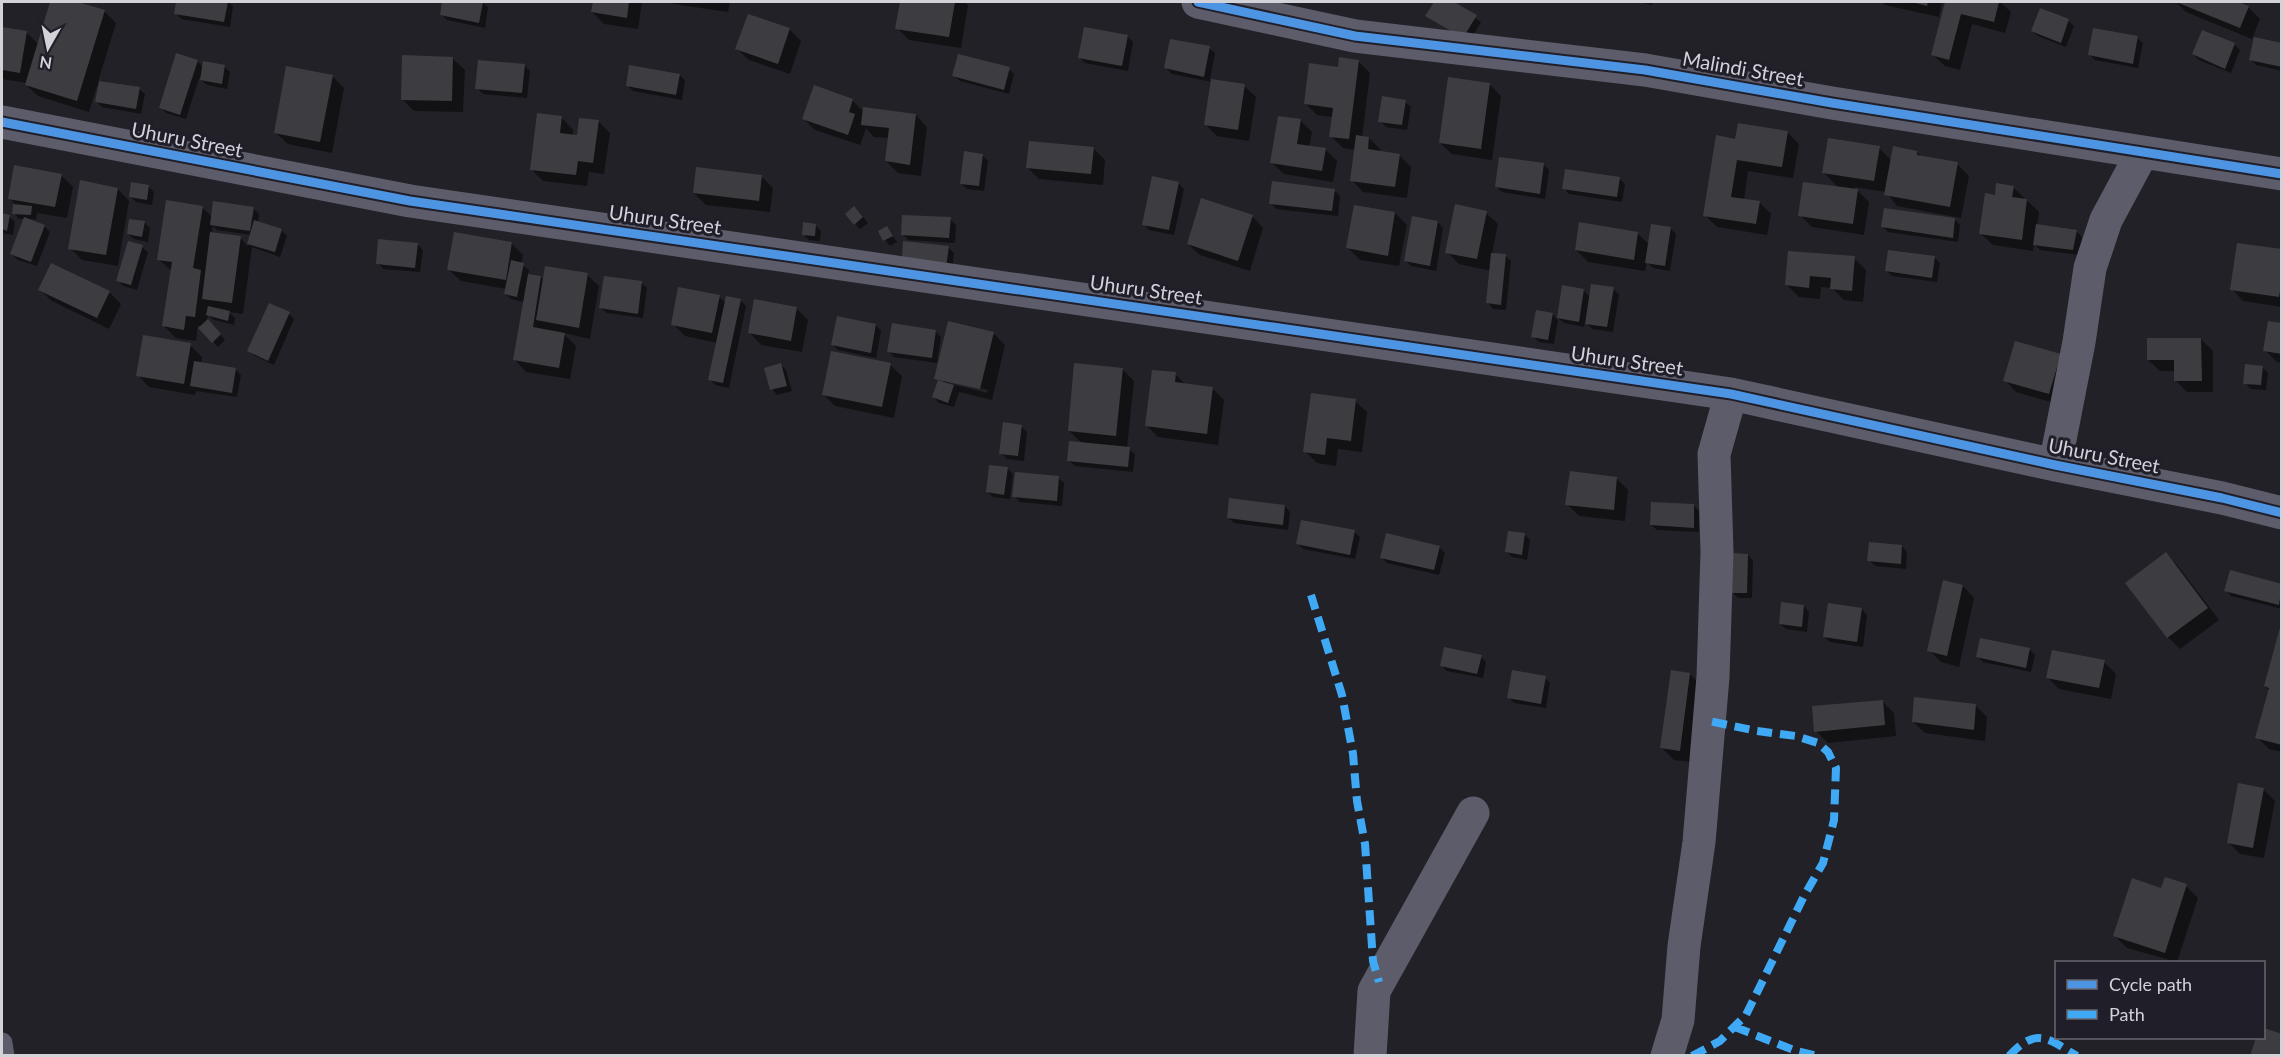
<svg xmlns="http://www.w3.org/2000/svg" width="2283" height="1057" font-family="Lato,sans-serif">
	<rect width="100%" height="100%" fill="#222127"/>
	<!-- shadow -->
	<path fill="#0007" fill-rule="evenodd" d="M52,2H73L104,11L116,23L98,82L139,89L145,94L141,114L102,107L96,101L99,86H97L89,112L38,96L26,85L27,83L2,79V28L26,32L39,45Z
		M178,2H228L233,6L230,27L181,19L176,13Z
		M444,2H482L488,7L485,28L447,20L441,14Z
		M594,2H642L638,29L604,24L592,12Z
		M671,2H730L728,12L673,4Z
		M901,2H964L968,5L961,48L909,40L897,28Z
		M1436,2H1451L1481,22L1469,43L1427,15Z
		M1638,2H1653L1652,5Z
		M1881,2H1942L1939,17L1885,5Z
		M1946,2H2000L2011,12L2005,33L1972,24L1960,70L1945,66L1933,55Z
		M2176,2H2234L2248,7L2260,19L2252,39L2186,12Z
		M748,16L790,30L801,41L790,74L749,60L737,49Z
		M2068,21L2074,26L2066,47L2038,36L2032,31Z
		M2202,31L2235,45L2240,50L2231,73L2199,60L2193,54Z
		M1127,36L1133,42L1128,71L1085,63L1079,57Z
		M2137,38L2143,43L2138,68L2095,60L2089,54Z
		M2282,44V71L2256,65L2251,59Z
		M1209,48L1215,53L1210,80L1244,86L1256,97L1249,141L1217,136L1205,124L1212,82L1172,74L1166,68Z
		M453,59L465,70L463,112L414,111L402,99Z
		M197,61L203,67L224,66L230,72L227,89L207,85L199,78L186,119L166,113L160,107Z
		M1358,61L1370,73L1362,138H1369L1381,150L1380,152L1399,155L1411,167L1407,198L1363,192L1352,180L1356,150L1343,148L1331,136L1333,117L1317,115L1305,103L1340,68Z
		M524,65L530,71L527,98L483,94L477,88Z
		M1009,69L1014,74L1009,94L960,81L954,76Z
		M680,75L685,81L682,100L633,91L627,85Z
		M332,76L344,88L332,153L288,144L276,133Z
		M1489,84L1501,96L1492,160L1452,154L1440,143Z
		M852,100L864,112L916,115L927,127L921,176L898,173L886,161L889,138L874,137L866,128L860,145L815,130L804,119Z
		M1405,102L1411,107L1407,130L1386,127L1380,121Z
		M562,118L573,130V136L578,137L598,121L610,133L604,174L589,172L587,186L543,181L531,169Z
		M1300,120L1312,132L1309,147L1325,149L1337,161L1333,182L1284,174L1272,163Z
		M1787,132L1799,144L1793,178L1748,171L1744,200L1760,203L1771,214L1767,235L1717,227L1705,215L1737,140Z
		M1093,148L1105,160L1103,185L1039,179L1028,168Z
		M1879,148L1892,161L1917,152L1922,157L1957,164L1969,176L1961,218L1897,206L1886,192L1854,187L1869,202L1864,235L1812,227L1800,215L1839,188L1824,173Z
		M982,155L988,161L984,191L967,189L961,184Z
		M1544,165L1549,170L1545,199L1502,192L1497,187Z
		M61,175L73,187L67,218L37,213L36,220L28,219L44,226L50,232L37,266L18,260L12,254L25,219H19L14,213V203L9,198Z
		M761,176L773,188L770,212L706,205L694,193Z
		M1620,179L1625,184L1622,202L1569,194L1564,188Z
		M1178,183L1184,189L1174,235L1149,230L1144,224Z
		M149,187L154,192L152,205L136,202L130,196Z
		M2013,187L2039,212L2037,226L2076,231L2082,237L2079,255L2040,250L2034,244L2033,251L1993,245L1981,234L1996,196Z
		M118,189L129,201L118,266L82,260L70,248Z
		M1334,190L1340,196L1338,216L1276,209L1271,203Z
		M202,207L212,217L253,208L259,214L258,223L281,230L287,236L280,257L252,247L243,314L229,312L235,318L234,325L214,320L208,315L207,320L225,340L218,347L198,325L196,341L176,338L164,326L172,271L158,259ZM213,226L217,230L251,235L248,246L240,238L211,234Z
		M860,213L868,223L860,229L855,224Z
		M1395,213L1407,225L1399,266L1360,260L1348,248Z
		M1486,213L1498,224L1492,254L1505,256L1511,261L1506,310L1493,309L1488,303L1491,271L1459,264L1447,252Z
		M2,215L9,216L15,222L13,235L2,233Z
		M1252,216L1263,228L1250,271L1200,255L1188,244Z
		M950,219L956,225L955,243L908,240L903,234Z
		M1955,220L1960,225L1958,242L1888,232L1882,226Z
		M144,222L150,228L148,242L134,239L128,234Z
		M1438,222L1443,228L1436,271L1411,266L1406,261Z
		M815,225L821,231L820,241L809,240L804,235Z
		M887,228L897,242L890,246L885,240Z
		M1670,228L1676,234L1670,271L1653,268L1647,262L1645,271L1588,262L1576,250L1637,233L1650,245Z
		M511,243L523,255L521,264L529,270L528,275L541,277L544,281L587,275L599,286L590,339L563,333L576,346L570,379L526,372L515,360L524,302L511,299L505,294L506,289L461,281L449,270Z
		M417,244L423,250L420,272L383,269L378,263Z
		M142,247L148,252L137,290L123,286L118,280Z
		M948,247L954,253L951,280L908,275Z
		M2282,251V307L2243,301L2232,289Z
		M1934,257L1940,263L1937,282L1892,276L1887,271Z
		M1854,258L1866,270L1863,302L1844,300L1832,288L1821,287L1820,299L1799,297L1787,285Z
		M52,265L109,292L121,304L109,329L52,301L40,290Z
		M641,283L647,288L643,318L607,313L601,308Z
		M1613,289L1619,294L1613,332L1592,329L1585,322L1584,327L1564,323L1558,318L1583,290L1591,298Z
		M719,297L726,303L740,300L746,306L729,388L715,385L710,379L717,343L685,336L673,324Z
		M796,308L808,320L802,352L761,345L750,333Z
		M289,314L294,319L274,365L255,356L249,351Z
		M1552,314L1558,320L1554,344L1539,342L1533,336Z
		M876,325L881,331L876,358L838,350L833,345Z
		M2282,325V363L2277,362L2265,350Z
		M935,331L941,337L937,363L894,357L889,351Z
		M993,333L1005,345L992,400L959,392L954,407L939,403L934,397L939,381L936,378ZM948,380L988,390L987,393L948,383Z
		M2201,339L2213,351V392H2187L2176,381V371H2160L2148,360Z
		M190,345L202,357L201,364L235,369L241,375L237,397L196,391L195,395L149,387L138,375Z
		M2060,356L2061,405L2016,392L2005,380Z
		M780,364L786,370L792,391L777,395L772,389Z
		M890,365L902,376L894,418L835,406L823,394Z
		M2262,367L2268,373L2266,390L2251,389L2245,383Z
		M1122,369L1134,381L1127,448L1135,454L1133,472L1075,466L1069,461L1083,444L1069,431Z
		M1175,374L1186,385L1212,388L1224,400L1218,445L1158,437L1146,425Z
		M1355,401L1367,412L1362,452L1338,449L1336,466L1317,463L1305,451Z
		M1021,426L1027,432L1024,461L1007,459L1001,453Z
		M1007,468L1013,474L1010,499L993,497L988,492Z
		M1058,478L1064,483L1062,506L1020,502L1014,496Z
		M1617,479L1628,490L1625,521L1579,516L1567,504Z
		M1285,506L1290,512L1288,530L1234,523L1228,517Z
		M1694,506L1699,511V532L1657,530L1651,525Z
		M1354,532L1360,537L1355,559L1303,549L1298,544Z
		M1525,535L1530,540L1527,560L1512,557L1507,552Z
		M1902,546L1907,552L1906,569L1875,566L1869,560Z
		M1439,547L1445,553L1439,575L1387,563L1381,557Z
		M2166,554L2178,566L2219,620L2180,649L2168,637L2127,583Z
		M1748,555L1753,561L1752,598H1738L1732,592Z
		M2282,585V609L2231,596L2226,590Z
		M1963,586L1974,598L1959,667L1941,662L1929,650Z
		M1804,606L1809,612L1807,632L1786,629L1780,624Z
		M1862,609L1867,615L1863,647L1830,642L1824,637Z
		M2282,627V752L2269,749L2257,737L2270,691L2265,686Z
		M2029,649L2035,655L2031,672L1983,662L1978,657Z
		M1481,657L1486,662L1483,678L1447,671L1442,666Z
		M2104,662L2116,674L2111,699L2059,689L2048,678Z
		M1690,674L1701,686L1691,762L1674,760L1662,748Z
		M1545,678L1550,683L1546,708L1514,703L1509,697Z
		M1882,701L1894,713L1896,736L1828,743L1816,731Z
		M1976,706L1987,717L1985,741L1925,733L1913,722Z
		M2263,789L2275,801L2264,858L2240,854L2228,842Z
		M2186,886L2198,898L2177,962L2127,948L2115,936L2162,889Z"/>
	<!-- building -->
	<path fill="#3d3d41" d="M50,2H78L105,10L77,101L25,85Z
		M176,2H228L224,22L174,14Z
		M442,2H483L479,23L440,15Z
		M593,2H629L627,18L591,12Z
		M900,2H955L949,37L895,29Z
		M1434,2H1454L1477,15L1463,38L1425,16Z
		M1912,2H1928L1927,6Z
		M1945,2H1999L1994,22L1961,14L1949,60L1931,55Z
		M2176,2H2238L2249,6L2240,28Z
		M2040,8L2069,19L2061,43L2031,31Z
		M748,14L790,28L778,64L735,49Z
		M2,27L27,31L20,73L2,70Z
		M1084,27L1128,35L1122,66L1078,58Z
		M2093,28L2138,36L2133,64L2088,55Z
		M2202,30L2235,43L2225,69L2192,54Z
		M2254,37L2282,43V67L2249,60Z
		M1170,39L1210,46L1204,77L1164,68Z
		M176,53L198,60L180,115L159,108Z
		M958,54L1010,67L1004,90L952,76Z
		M402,55L453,57L452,101L401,100Z
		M1339,57L1359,60L1349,139L1329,137L1333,108L1304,104L1309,63L1338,67Z
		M478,60L525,64L522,93L475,89Z
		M203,61L225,65L222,84L200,80Z
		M629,65L680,74L676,95L626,86Z
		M286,66L333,75L320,142L274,133Z
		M1448,77L1490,83L1481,149L1439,143Z
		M1211,79L1245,84L1238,130L1204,125Z
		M99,81L140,87L136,109L95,102Z
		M814,85L853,99L849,112L855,114L848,135L802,119Z
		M1382,96L1406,100L1402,125L1378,122Z
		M863,107L916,114L910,165L885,161L889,128L861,125Z
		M537,113L562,116L560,133L577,135L579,118L599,120L593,163L578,161L576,175L530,170Z
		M1278,116L1301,119L1297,144L1326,148L1322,171L1270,163Z
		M1738,123L1788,131L1782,167L1737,160L1731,197L1760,201L1756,224L1703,216L1716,135L1735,139Z
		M1356,135L1369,137L1368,149L1400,154L1395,187L1350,181Z
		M1828,138L1880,146L1874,181L1822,173Z
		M1029,141L1094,147L1091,174L1026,168Z
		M1893,146L1917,151V155L1958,162L1950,207L1884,195Z
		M964,151L983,154L979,186L960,184Z
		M1499,157L1544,163L1540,194L1495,187Z
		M14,165L62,174L55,207L8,199Z
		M696,167L762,175L759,201L693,193Z
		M1565,169L1620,177L1617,197L1562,189Z
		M1152,176L1179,182L1169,230L1142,225Z
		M80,180L118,188L106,255L68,249Z
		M1272,181L1335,189L1332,211L1269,204Z
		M131,182L149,185L147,200L129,197Z
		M1803,182L1858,189L1853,224L1798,216Z
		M1996,183L2014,186L2012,197L2027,199L2022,240L1979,234L1985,193L1995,195Z
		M1201,198L1253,215L1238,261L1187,244Z
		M166,200L203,206L193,268L201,270L195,317L186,316L184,330L162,326L172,262L157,260Z
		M213,201L254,207L250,231L210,225Z
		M13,204L32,206L31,215L12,214Z
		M1455,204L1487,211L1477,259L1445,253Z
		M1354,205L1395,212L1388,256L1346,248Z
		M854,206L863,217L854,225L845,214Z
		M1884,208L1955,218L1953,238L1881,227Z
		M2,213L10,215L7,231L2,229Z
		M902,215L951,217L949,238L901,235Z
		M1412,216L1438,221L1430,266L1404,261Z
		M24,217L45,225L31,262L10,254Z
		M129,219L145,221L142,237L127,234Z
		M254,220L282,229L275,252L247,244Z
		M803,222L816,224L815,236L802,235Z
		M1579,222L1638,232L1634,260L1575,250Z
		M1651,224L1671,227L1665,266L1645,263Z
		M2036,224L2077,230L2073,250L2033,245Z
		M887,226L893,236L883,241L878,231Z
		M210,232L241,236L232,303L202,299Z
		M454,232L512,242L506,280L447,270Z
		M378,239L418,243L415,268L376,264Z
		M128,241L143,245L131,285L116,281Z
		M903,241L949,246L945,275L901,270Z
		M2237,243L2282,249V279L2279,297L2230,290Z
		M1888,250L1935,256L1932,278L1885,271Z
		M1788,251L1855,256L1852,291L1830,289L1831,278L1810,276L1809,288L1785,285Z
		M1491,253L1506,254L1501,305L1486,303Z
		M511,260L524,263L517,297L504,294Z
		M51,263L110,291L97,318L38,290Z
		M545,266L588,273L579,328L536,320Z
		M528,274L541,276L533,327L565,333L559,368L513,360Z
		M604,276L642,281L638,314L599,308Z
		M1591,284L1614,287L1607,327L1585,324Z
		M1562,285L1584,289L1579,322L1557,318Z
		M678,287L720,295L712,333L671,325Z
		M726,296L741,299L723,383L708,380Z
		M754,299L797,307L791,341L748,333Z
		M269,303L290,312L268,361L247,351Z
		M208,306L230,311L228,321L206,315Z
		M1536,310L1553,313L1548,340L1531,337Z
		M837,316L876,324L871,353L831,345Z
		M208,319L221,334L212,343L198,328Z
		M948,321L994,332L980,389L934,379Z
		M2268,321L2282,323V354L2263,351Z
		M892,323L936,330L932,358L887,352Z
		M143,335L191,343L184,384L136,376Z
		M2147,338H2201L2202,381H2174V360H2147Z
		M2015,341L2061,354L2049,394L2003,381Z
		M831,351L891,363L882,407L822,395Z
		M194,361L236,368L232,393L190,386Z
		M781,363L787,386L770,390L764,368Z
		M1074,363L1123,368L1116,436L1068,431Z
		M2245,364L2263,366L2261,385L2243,384Z
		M1152,370L1176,372L1175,382L1213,387L1207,434L1145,426Z
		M938,380L954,385L948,403L932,397Z
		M1311,393L1356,399L1351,441L1327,438L1325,455L1303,452Z
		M1003,422L1022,425L1018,456L999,454Z
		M1069,441L1130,447L1128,467L1067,461Z
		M989,465L1008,467L1004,495L986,492Z
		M1570,471L1617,477L1614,510L1565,505Z
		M1015,472L1059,476L1057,501L1012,497Z
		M1229,498L1285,505L1283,525L1227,518Z
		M1651,502L1694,504V528L1650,525Z
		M1301,520L1355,530L1350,555L1296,544Z
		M1508,531L1525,533L1522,555L1505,552Z
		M1386,533L1440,546L1434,570L1380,558Z
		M1869,542L1902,545L1901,564L1867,561Z
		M2166,552L2208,608L2167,638L2125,583Z
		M1732,553L1748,554L1747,593H1731Z
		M2230,570L2282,584L2279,605L2224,591Z
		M1943,580L1963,585L1947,656L1927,651Z
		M1781,602L1804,605L1802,627L1779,624Z
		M1828,603L1862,608L1857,642L1823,637Z
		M2281,624H2282V745L2255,738L2269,688L2264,686Z
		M1980,638L2030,648L2026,668L1976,657Z
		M1444,647L1482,655L1477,674L1440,666Z
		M2052,650L2105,660L2099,688L2046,678Z
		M1512,670L1546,676L1541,704L1507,698Z
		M1671,670L1690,673L1680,751L1660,748Z
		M1914,697L1976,704L1974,730L1912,722Z
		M1883,700L1885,725L1814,732L1812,706Z
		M2238,783L2264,788L2253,848L2227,843Z
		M2165,877L2187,884L2165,953L2113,936L2132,878L2161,888Z
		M2264,1028L2282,1034L2280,1047L2282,1048V1056H2250L2256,1038H2264Z"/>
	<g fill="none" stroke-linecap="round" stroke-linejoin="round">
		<!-- service -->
		<path stroke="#5d5c6a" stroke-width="21" d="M2,1043L4,1056"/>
		<!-- minor -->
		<path stroke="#5d5c6a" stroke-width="33" d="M1198,2L1355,36L1645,70L1832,103L2282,174
			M2,122L410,201L1731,394L2055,465L2222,498L2282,513
			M2055,465L2079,342L2090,268L2106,220L2142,153
			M1370,1056L1374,991L1473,813
			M1667,1056L1678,1020L1684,946L1699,842L1713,677L1717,552L1714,454L1731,394"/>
		<!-- quiet -->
		<path stroke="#3fa9f5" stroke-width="8" stroke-dasharray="15 8" stroke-linecap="butt" d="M1311,595L1342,695L1353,754L1357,801L1365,844L1373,961L1379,982
			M1735,1027L1796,1051L1818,1056
			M1692,1056L1720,1041L1746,1015L1804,896L1823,863L1834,820L1836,768L1828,752L1818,743L1796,736L1757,731L1709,721
			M2009,1056C2037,1026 2048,1039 2077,1056"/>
		<!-- cycleway casing -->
		<g stroke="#201f29" stroke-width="13">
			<path id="cycleway" d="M1198,2L1355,36L1645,70L1832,103L2282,174
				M2,122L410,201L1731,394L2055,465L2222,498L2282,513"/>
		</g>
		<!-- cycleway -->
		<use href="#cycleway" stroke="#4d94e3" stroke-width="9"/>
	</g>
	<g text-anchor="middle" stroke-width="6" stroke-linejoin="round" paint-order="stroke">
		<!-- street labels -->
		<g font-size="20" fill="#d2d2d9" stroke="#201f29">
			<text transform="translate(1743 69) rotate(10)" y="7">Malindi Street</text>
			<text transform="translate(187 140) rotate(11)" y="7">Uhuru Street</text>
			<text transform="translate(665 220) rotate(8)" y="7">Uhuru Street</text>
			<text transform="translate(1146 290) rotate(8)" y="7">Uhuru Street</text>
			<text transform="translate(1627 361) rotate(8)" y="7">Uhuru Street</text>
			<text transform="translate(2104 456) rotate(11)" y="7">Uhuru Street</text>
		</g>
	</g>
	<!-- border -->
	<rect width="2283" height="1057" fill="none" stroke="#d2d2d9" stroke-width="6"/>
	<!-- legend -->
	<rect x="2055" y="961" width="210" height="78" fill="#201f29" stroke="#67676f" stroke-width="1.5"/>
	<rect x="2067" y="980" width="30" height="9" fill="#4d94e3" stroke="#67676f" stroke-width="1.5"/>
	<text x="2109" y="991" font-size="18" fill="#d2d2d9">Cycle path</text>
	<rect x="2067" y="1010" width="30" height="9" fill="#3fa9f5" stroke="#67676f" stroke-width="1.5"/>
	<text x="2109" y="1021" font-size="18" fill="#d2d2d9">Path</text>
	<!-- north arrow -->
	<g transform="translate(48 48) rotate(189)" stroke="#201f29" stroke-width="4.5" paint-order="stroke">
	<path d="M0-4.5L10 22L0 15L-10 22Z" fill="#d2d2d9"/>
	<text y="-9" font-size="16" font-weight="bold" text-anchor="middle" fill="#d2d2d9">N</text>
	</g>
</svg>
